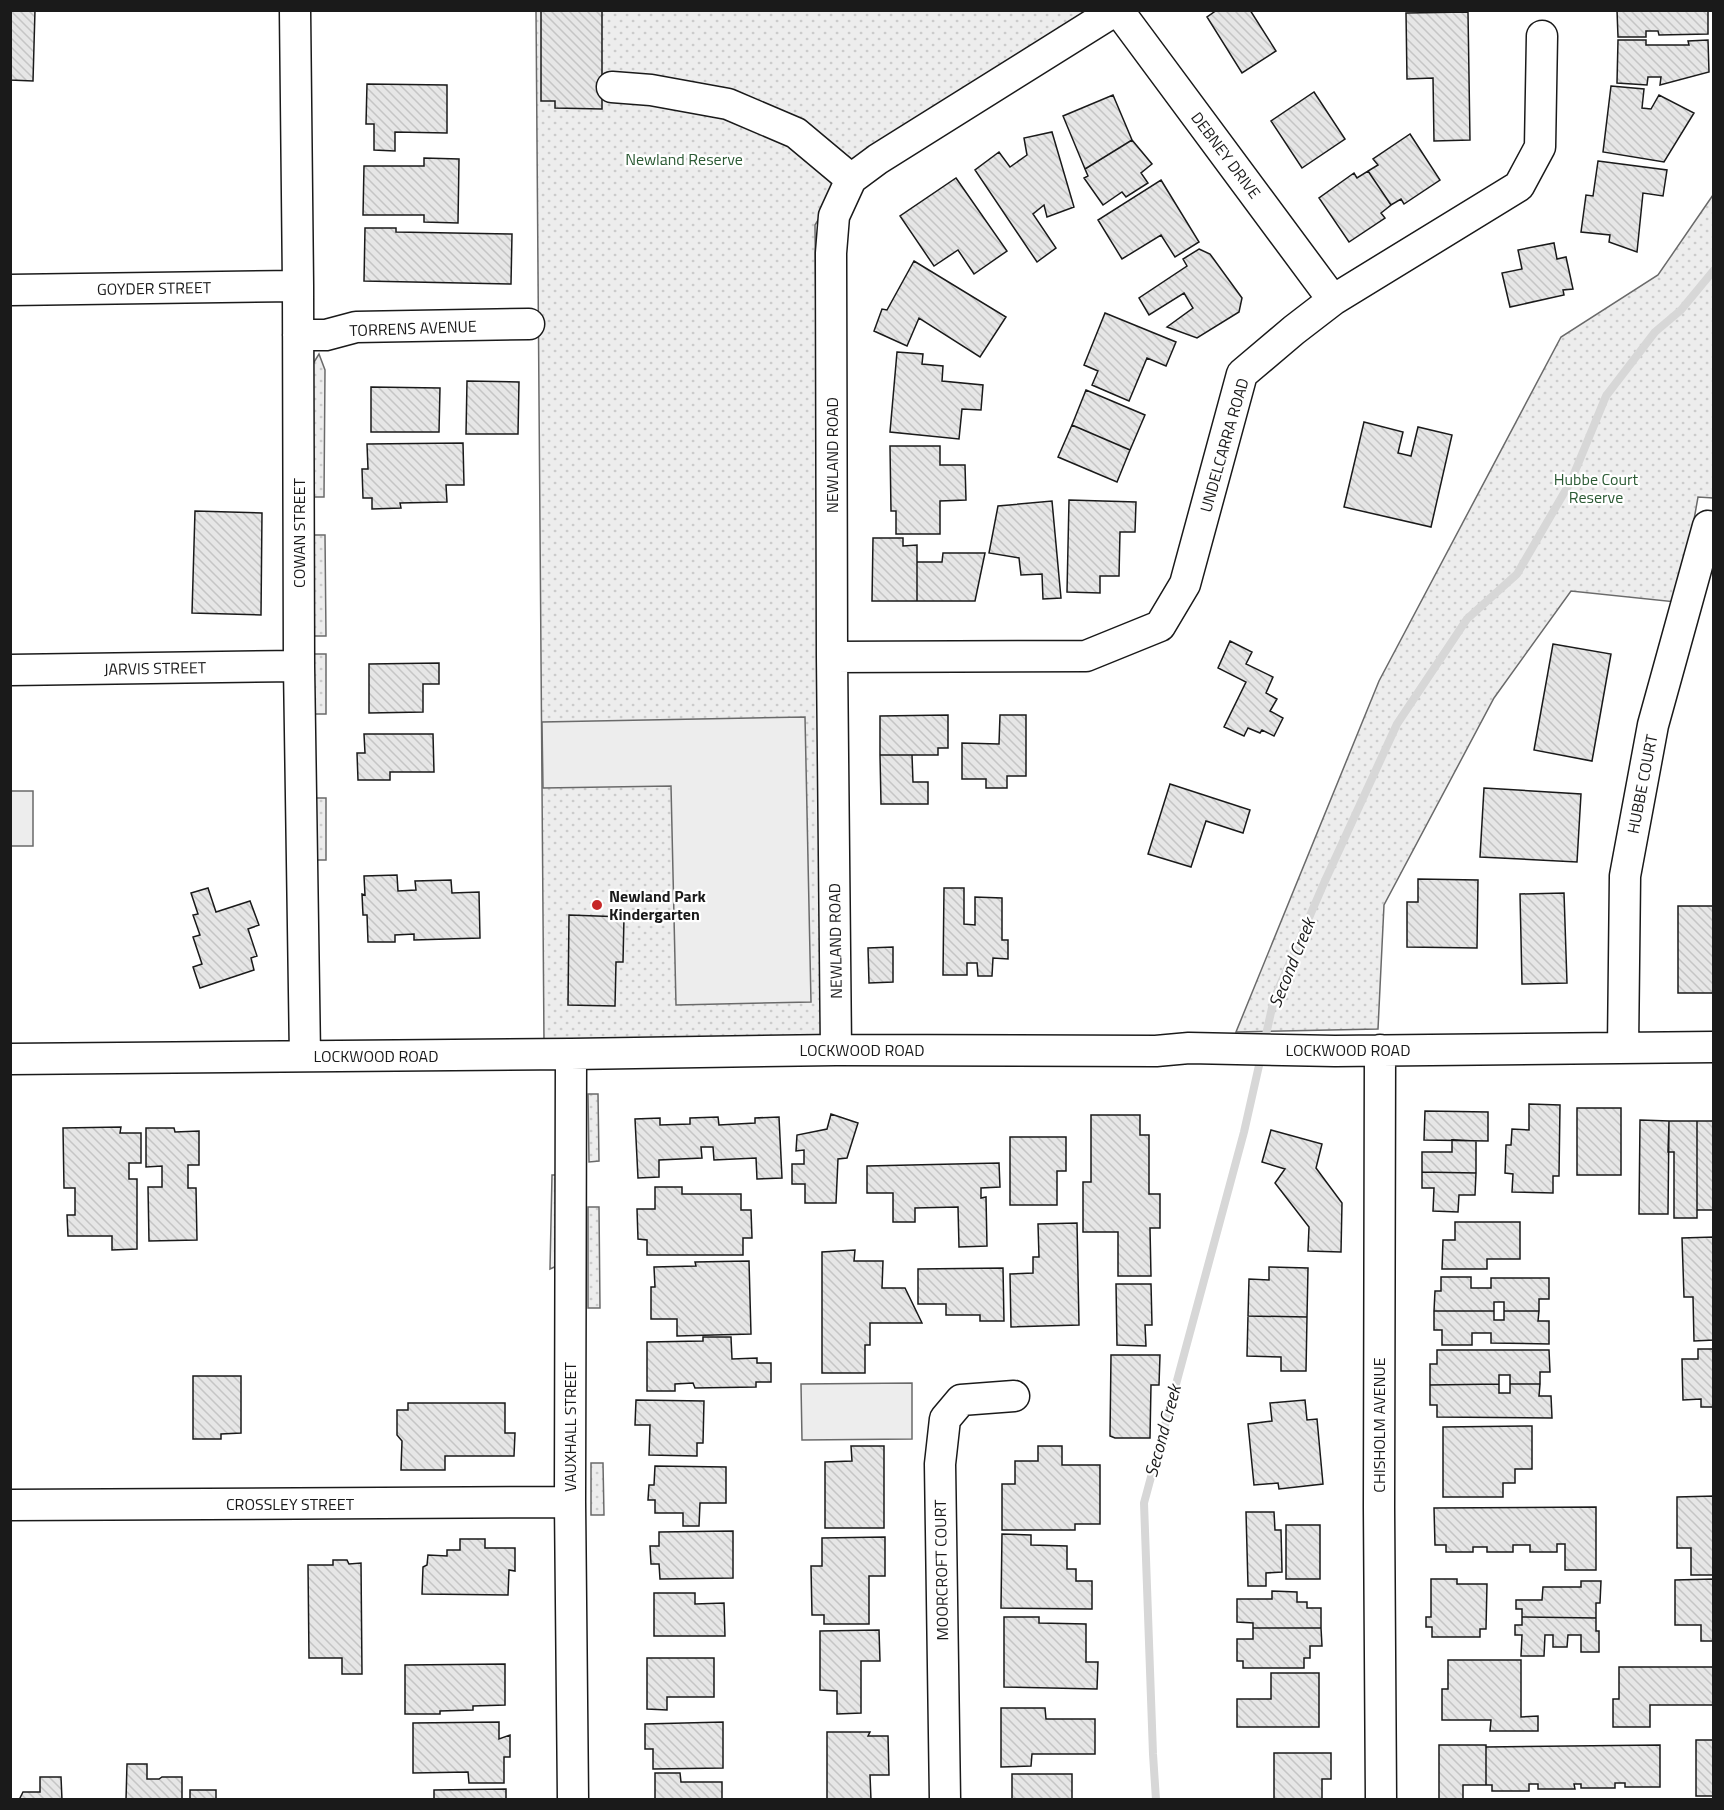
<svg xmlns="http://www.w3.org/2000/svg" width="1724" height="1810" font-family="'Titillium Web',sans-serif">
	<defs>
		<pattern id="grass-dots" width="8" height="8" patternUnits="userSpaceOnUse" patternTransform="scale(1.5)"><rect width="8" height="8" fill="#ededed"/><path d="M2 2h.1M6 6h.1" fill="none" stroke="#cbcbcb" stroke-width="1.8" stroke-linecap="round"/></pattern>
		<pattern id="building-back-hatch" width="6" height="6" patternUnits="userSpaceOnUse" patternTransform="scale(1.5)"><rect width="6" height="6" fill="#e6e6e6"/><path d="M-1 5l2 2M0 0l6 6M5-1l2 2" fill="none" stroke="#c5c5c5"/></pattern>
	</defs>
	<rect width="100%" height="100%" fill="#fff"/>
	<!-- grass -->
	<path fill="url(#grass-dots)" stroke="#6a6a6a" stroke-width="1.5" d="M536,11H1092L858,155L815,225L823,1040L544,1044C543,700 537,355 536,11Z
		M1713,195V498L1698,497L1689,548L1676,602L1571,591L1494,698L1384,905L1378,1029L1236,1032L1379,681L1561,337L1658,275Z
		M319,354L325,370L324,497H311V367Z
		M311,535H325L326,636H313Z
		M313,654H326V714H314Z
		M314,798H326V860H314Z
		M588,1094H598L599,1161L589,1162Z
		M552,1175H561V1264L550,1269Z
		M588,1207H599L600,1308H588Z
		M591,1463H603L604,1515H591Z"/>
	<!-- pitch -->
	<path fill="#ededed" stroke="#6a6a6a" stroke-width="1.5" d="M805,717L811,1002L676,1005L671,786L543,788L542,722Z
		M10,791H33V846H11Z
		M912,1383V1439L802,1440L801,1384Z"/>
	<g fill="none" stroke-linecap="round" stroke-linejoin="round">
		<!-- stream -->
		<path stroke="#d7d7d7" stroke-width="8" d="M1156,1800L1153,1754L1144,1503L1244,1132L1274,999L1324,883L1397,724L1467,619L1517,574L1571,481L1606,396L1655,332L1681,310L1714,270"/>
	</g>
	<!-- building -->
	<path fill="url(#building-back-hatch)" stroke="#1a1a1a" stroke-width="1.5" d="M10,10H35L33,81L10,80Z
		M541,10H602V109L555,108V101H541Z
		M1217,10H1250L1276,51L1242,73L1207,17Z
		M1617,10H1708V34L1659,35L1658,31H1646V37H1618Z
		M1468,12L1470,140L1434,141L1433,78L1407,79L1406,13Z
		M1618,40H1646V45H1689L1688,41L1708,40L1709,72L1660,85L1661,77H1648L1647,85L1617,83Z
		M367,84L447,85V133L395,132V151L374,150V124H366Z
		M1611,86L1644,89L1642,108L1651,109L1659,95L1694,113L1664,162L1603,152Z
		M1314,92L1345,139L1302,168L1271,121Z
		M1113,95L1132,140L1085,169L1063,116Z
		M1052,132L1074,207L1047,217L1044,205L1033,214L1056,248L1037,262L975,170L999,152L1010,167L1027,155L1024,138Z
		M1410,134L1440,180L1404,204L1401,199L1391,205L1368,171L1378,165L1373,159Z
		M1132,140L1152,164L1141,173L1148,183L1126,197L1122,192L1103,205L1084,178L1088,176L1085,169Z
		M424,158L459,159L458,223L424,222V215H363L364,166H424Z
		M1598,161L1667,170L1663,196L1643,193L1637,252L1609,242L1610,235L1581,232L1586,195L1593,196Z
		M1368,171L1391,205L1381,213L1385,218L1349,242L1319,198L1354,173L1357,178Z
		M956,178L1007,251L974,274L958,250L934,266L900,216Z
		M1161,180L1199,242L1175,257L1161,235L1122,259L1098,220Z
		M365,228H396V232L512,234L511,284L364,281Z
		M1554,243L1557,259L1566,257L1573,289L1563,290L1564,295L1510,307L1502,273L1522,269L1518,250Z
		M1199,249L1210,254L1242,298L1239,312L1197,338L1167,327L1193,308L1184,293L1149,315L1139,298L1187,266L1183,259Z
		M914,261L1006,317L980,357L919,318L907,346L874,331L882,309L887,310Z
		M1105,313L1176,342L1166,366L1147,358L1129,401L1092,385L1098,371L1084,365Z
		M897,352L923,354L922,364L943,366L942,381L983,385L981,410L962,409L959,439L890,432Z
		M467,381L519,382L518,434H466Z
		M371,387L440,388L439,432H371Z
		M1086,390L1145,415L1130,450L1072,425Z
		M1364,422L1403,432L1398,453L1411,456L1418,427L1452,435L1431,527L1344,507Z
		M1072,425L1130,450L1117,482L1058,457Z
		M463,443L464,485H446L447,502L400,503L401,508L372,509V498H363L362,469H368L367,444Z
		M890,446H940V465H965L966,500L940,501V534H896V511H891Z
		M1069,500L1136,502L1135,532H1120L1119,576H1100V593L1067,592Z
		M1052,501L1061,598L1043,599L1042,574L1021,575L1019,558L989,553L998,506Z
		M195,511L262,513L261,615L192,613Z
		M873,538H903V546L917,545V601H872Z
		M943,553H985L975,601H917V562H942Z
		M1230,641L1252,652L1246,664L1273,677L1266,693L1277,699L1270,711L1283,718L1274,736L1262,730L1260,733L1248,728L1244,736L1224,727L1246,682L1218,668Z
		M1553,644L1611,654L1592,761L1534,750Z
		M439,663V684H423V712L369,713V664Z
		M948,715V748H938V755H880V716Z
		M1000,715H1026V776H1007V788H986V779H962V743L999,744Z
		M364,734H433L434,772H390V780H358L357,753H365Z
		M880,755H912L913,782H928V804H881Z
		M1170,784L1250,810L1243,833L1206,821L1191,867L1148,854Z
		M1484,788L1581,794L1577,862L1480,857Z
		M397,875L398,891L416,890L415,881L451,880L452,893L479,892L480,938L414,940V934L395,935V942H368L367,915H363L362,894L365,895L364,876Z
		M1418,879L1478,880L1477,948L1407,947V902H1418Z
		M208,888L216,912L250,901L259,925L248,929L257,956L251,958L254,970L200,988L193,967L202,964L193,937L200,935L193,915L198,914L191,893Z
		M944,888H964V924L975,925V897L1002,898V940H1008V959L993,958L992,976H978L977,963H967V975H943Z
		M1564,893L1567,983L1522,984L1520,894Z
		M1678,906H1714V993H1678Z
		M569,915L624,917L623,962H616L615,1006L568,1005Z
		M893,947V982L869,983L868,948Z
		M1529,1104L1560,1105L1559,1176H1553V1193L1512,1192L1513,1174L1505,1173L1506,1145H1511L1512,1129L1529,1130Z
		M1577,1108H1621V1175H1577Z
		M1425,1111L1488,1112V1141L1424,1140Z
		M831,1114L858,1123L847,1158L838,1159L836,1203H805V1184H792V1164H804V1150L796,1151L797,1135L827,1129Z
		M1091,1115H1140V1135H1149V1194H1160V1228H1150L1151,1276H1118V1232H1083V1182H1091Z
		M718,1117L719,1125L755,1123V1118L779,1117L782,1178L757,1179L756,1158L714,1160L713,1147H701L702,1158L659,1160V1177L638,1178L635,1119L660,1118V1125L690,1124V1118Z
		M1640,1120L1669,1121L1668,1214H1639Z
		M1669,1121H1697V1218H1674V1152H1668Z
		M1697,1121H1714V1210H1697Z
		M121,1127L120,1133H141V1163H129V1179H137V1249L112,1250V1236H68L67,1215H75V1188H64L63,1128Z
		M146,1128H174L175,1132L199,1131V1165H188V1188H196L197,1240L149,1241L148,1187H162V1166L146,1167Z
		M1271,1130L1322,1144L1316,1168L1342,1203L1341,1252L1308,1251L1309,1227L1275,1183L1285,1169L1262,1162Z
		M1010,1137H1066V1171H1057V1205H1010Z
		M1452,1140L1476,1141V1173L1422,1172V1152H1452Z
		M999,1163L1000,1187L981,1188V1198L986,1197L987,1246L959,1247L958,1207L915,1208V1222H893V1193H867V1166Z
		M1422,1172L1476,1173L1475,1195H1459L1458,1212L1433,1211L1434,1188H1422Z
		M655,1187H682V1194H741V1210H751L752,1238H743V1255H647V1240L638,1239L637,1209H655Z
		M1455,1222H1520V1259H1487V1269H1442L1443,1240H1455Z
		M1077,1223L1079,1325L1011,1327L1010,1274L1033,1273V1257H1039L1038,1224Z
		M1714,1237V1340L1694,1341L1693,1297H1684L1682,1238Z
		M855,1250L854,1261H883L882,1288H905L922,1323H870V1345H865V1373H822V1252Z
		M749,1261L751,1334L677,1336V1319H651V1287H655L654,1267L696,1266L695,1262Z
		M1269,1267L1308,1268L1307,1317L1248,1316L1249,1279L1269,1280Z
		M1003,1268L1004,1321H980V1315H946V1304H918V1269Z
		M1441,1277H1471V1288H1491V1278H1549V1299H1539V1311H1504V1302H1494V1311H1434L1435,1291H1441Z
		M1116,1284H1151L1152,1325H1145L1146,1346L1117,1345Z
		M1434,1311H1494V1320H1504V1311H1539L1538,1321H1549V1344L1491,1343V1333H1472V1345H1442V1330H1434Z
		M1248,1316L1307,1317L1306,1371H1281V1357L1247,1356Z
		M703,1337H731L732,1359L757,1358V1363H771V1382H756V1387L695,1388L693,1383L675,1384V1391H647V1342L703,1341Z
		M1698,1349H1714V1407H1701V1399L1683,1400L1682,1359H1698Z
		M1437,1350H1549L1550,1372H1540V1384H1510V1375H1499V1384L1430,1385V1364H1437Z
		M1111,1355H1160L1159,1385H1151L1150,1438H1115L1110,1436Z
		M193,1376H241V1433L221,1434V1439H193Z
		M1499,1384V1393H1510V1384H1540L1539,1396H1551L1552,1418L1437,1417V1405H1430V1385Z
		M636,1400L704,1401L703,1443H697V1456L649,1455L650,1425H635Z
		M1305,1400L1307,1420L1317,1419L1323,1484L1279,1489L1278,1483L1254,1485L1248,1424L1272,1421L1270,1403Z
		M408,1403H505V1433H515L514,1456H445V1470H401L402,1441L397,1435V1410H408Z
		M1532,1426V1469H1515V1483H1503V1497H1443V1427Z
		M851,1446H884V1528H825V1462L852,1461Z
		M1038,1446H1062V1465H1100V1524H1075V1530H1002V1484H1015V1461H1038Z
		M655,1466L726,1467V1503H700L699,1526H683V1513H655V1500H648L649,1485H654Z
		M1714,1496V1575H1691V1548H1677V1497Z
		M1596,1507V1570H1565V1544H1557V1552H1530V1545H1513V1552H1487V1547H1473V1552H1446V1545H1435L1434,1508Z
		M1246,1512H1274L1275,1530H1281L1282,1572L1266,1573V1586H1248Z
		M1286,1525H1320V1579H1286Z
		M733,1531V1578L660,1579L659,1564H651L650,1546H659V1532Z
		M1002,1534L1031,1535V1545L1067,1546V1569H1076V1581H1092V1609L1001,1608Z
		M885,1537V1576H869V1624H824V1615H812L811,1566H822V1538Z
		M460,1539H485V1548H515V1571L509,1570L508,1595L422,1594L423,1567L427,1565L428,1555L447,1556V1550H460Z
		M333,1560H347L349,1564L361,1563L362,1674H342V1658H309L308,1565H333Z
		M1431,1579H1457V1584H1487L1486,1629H1480V1637H1432V1627H1426V1617H1431Z
		M1714,1579V1641H1701V1625H1675V1580Z
		M1581,1581H1601L1600,1603H1596V1618L1522,1617V1609H1516V1600H1542L1543,1587H1581Z
		M1272,1591L1297,1592V1602H1307V1608H1321V1628H1253V1623L1237,1622V1599H1272Z
		M654,1593H695V1604L724,1603L725,1636H654Z
		M1004,1617H1039V1623L1086,1624V1662H1098L1097,1689L1004,1687Z
		M1522,1617L1596,1618V1631H1599V1652H1581V1635H1568L1567,1647H1553V1635H1545L1544,1656H1521L1522,1635H1515V1625H1522Z
		M1253,1628H1321L1322,1646H1310V1658H1304V1668H1243V1661H1237V1639H1253Z
		M879,1630L880,1661H861V1713L837,1714V1691L820,1690V1631Z
		M647,1658H714V1697H667V1710L647,1709Z
		M1448,1660H1521V1717L1538,1716V1731H1490L1491,1720H1442V1689H1448Z
		M505,1664V1705L473,1706V1710L440,1711V1714H405V1665Z
		M1619,1667H1714V1705H1650V1727H1613V1699H1619Z
		M1271,1673H1319V1727H1237V1699H1271Z
		M1001,1708H1045L1046,1719H1095V1754H1032L1031,1766L1001,1767Z
		M499,1722V1739L510,1735V1757H504V1783H469L468,1772L413,1773V1723Z
		M723,1722V1768L653,1769V1749H645V1724Z
		M827,1732H870L868,1736H888L889,1775H870L871,1800H827Z
		M1696,1740H1714V1796H1696Z
		M1439,1745H1486V1785H1463V1799H1439Z
		M1660,1745V1787H1625V1783H1615V1788H1581V1784H1574L1575,1789H1538V1784H1529V1791H1492V1785H1486V1747Z
		M1274,1753H1331V1779H1322V1800H1274Z
		M127,1764H147V1779H159L162,1777H182V1800H126Z
		M655,1773H680L681,1782H722V1800H655Z
		M1012,1774H1072V1800H1012Z
		M40,1777H61L62,1800H19L23,1792H40Z
		M506,1789V1800H434V1790Z
		M190,1790H216V1800H190Z"/>
	<g fill="none" stroke-linecap="round" stroke-linejoin="round">
		<!-- minor casing -->
		<g stroke="#1a1a1a" stroke-width="33">
			<path id="minor" d="M295,10L298,286L299,666L305,1056
				M1118,10L1333,300
				M612,87L651,90L728,104L796,133L851,179
				M10,290L298,286
				M298,335H326L356,327L529,324
				M832,657L1086,656L1160,626L1185,584L1242,374L1294,330L1333,300L1519,186L1540,147L1542,36
				M10,670L299,666
				M1623,1048L1625,876L1653,725L1708,526
				M836,1050L832,657L831,253L834,216L851,179L878,159L1116,10
				M1380,1050L1379,1507L1381,1800
				M571,1054L570,1502L573,1800
				M10,1059L571,1054L836,1050L1156,1051L1189,1048L1335,1051L1714,1047
				M10,1505L570,1502
				M945,1800L940,1464L945,1419L961,1400L1014,1396"/>
		</g>
		<!-- minor -->
		<use href="#minor" stroke="#fff" stroke-width="30"/>
	</g>
	<!-- markers -->
	<circle fill="#c62828" stroke="#fff" stroke-width="2" cx="597" cy="905" r="6"/>
	<g text-anchor="middle" stroke-width="4.5" stroke-linejoin="round" paint-order="stroke">
		<!-- street labels -->
		<g font-size="16" fill="#1a1a1a" stroke="#fff">
			<text transform="translate(1226 155) rotate(53)" y="6">DEBNEY DRIVE</text>
			<text transform="translate(154 288) rotate(-1)" y="6">GOYDER STREET</text>
			<text transform="translate(413 328) rotate(-2)" y="6">TORRENS AVENUE</text>
			<text transform="translate(1224 445) rotate(-74)" y="6">UNDELCARRA ROAD</text>
			<text transform="translate(832 455) rotate(-90)" y="6">NEWLAND ROAD</text>
			<text transform="translate(299 533) rotate(-90)" y="6">COWAN STREET</text>
			<text transform="translate(155 668) rotate(-1)" y="6">JARVIS STREET</text>
			<text transform="translate(1642 784) rotate(-79)" y="6">HUBBE COURT</text>
			<text transform="translate(835 941) rotate(-91)" y="6">NEWLAND ROAD</text>
			<text x="862" y="1056">LOCKWOOD ROAD</text>
			<text x="1348" y="1056">LOCKWOOD ROAD</text>
			<text x="376" y="1062">LOCKWOOD ROAD</text>
			<text transform="translate(1379 1425) rotate(-90)" y="6">CHISHOLM AVENUE</text>
			<text transform="translate(570 1427) rotate(-90)" y="6">VAUXHALL STREET</text>
			<text x="290" y="1510">CROSSLEY STREET</text>
			<text transform="translate(941 1570) rotate(-91)" y="6">MOORCROFT COURT</text>
		</g>
		<!-- park labels -->
		<g font-size="16" fill="#2b5a34" stroke="#fff">
			<text x="684" y="165">Newland Reserve</text>
			<text x="1596" y="485">Hubbe Court<tspan x="1596" dy="18">Reserve</tspan></text>
		</g>
		<!-- poi labels -->
		<g font-size="16" font-weight="bold" fill="#1a1a1a" stroke="#fff" text-anchor="start">
			<text x="609" y="902">Newland Park<tspan x="609" dy="18">Kindergarten</tspan></text>
		</g>
		<!-- water labels -->
		<g font-size="18" font-style="italic" fill="#1a1a1a" stroke="#fff">
			<text transform="translate(1292 963) rotate(-68)" y="6">Second Creek</text>
			<text transform="translate(1163 1431) rotate(-75)" y="6">Second Creek</text>
		</g>
	</g>
	<!-- border -->
	<rect width="1724" height="1810" fill="none" stroke="#1a1a1a" stroke-width="24"/>
</svg>
